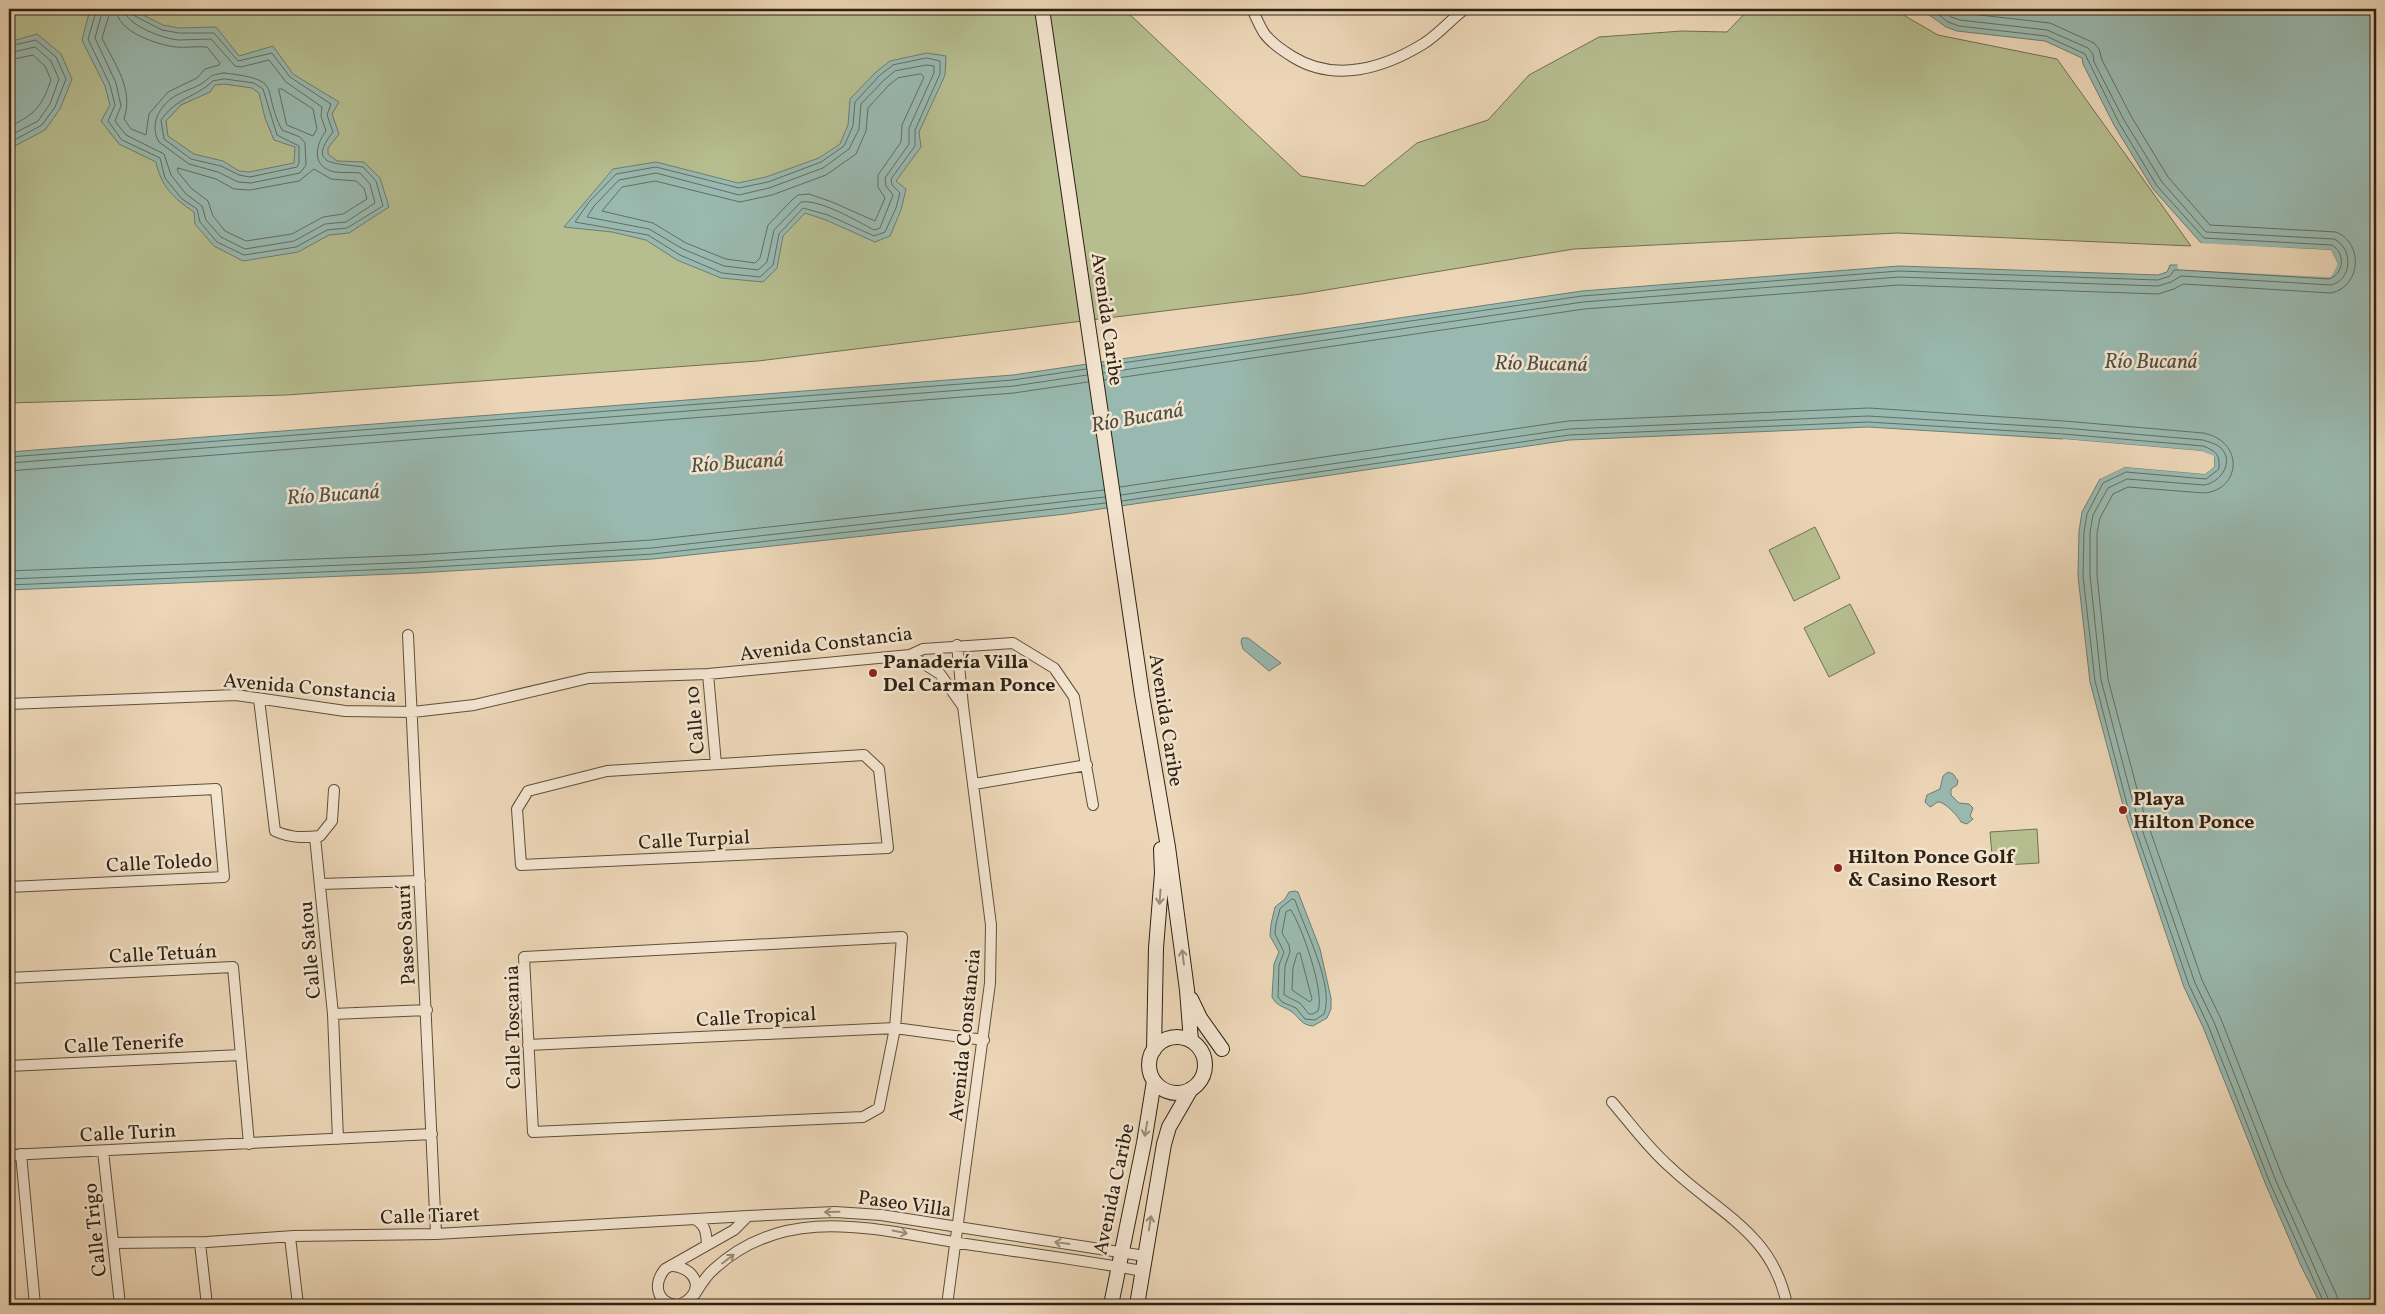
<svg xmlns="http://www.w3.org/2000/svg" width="2385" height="1314" font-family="Vollkorn,serif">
	<rect width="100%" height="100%" fill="#ecd6b7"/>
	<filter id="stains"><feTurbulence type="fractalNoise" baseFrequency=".004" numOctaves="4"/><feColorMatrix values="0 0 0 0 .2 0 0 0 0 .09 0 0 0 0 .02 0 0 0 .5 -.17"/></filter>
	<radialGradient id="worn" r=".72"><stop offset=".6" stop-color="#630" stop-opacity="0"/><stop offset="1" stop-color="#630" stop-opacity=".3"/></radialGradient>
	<!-- green -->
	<path fill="#b6be90" stroke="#727051" d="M9,9H1124L1301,176L1364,186L1417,143L1488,120L1529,75L1599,37L1682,31L1727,32L1749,9H1893L1938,35L2057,59L2191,246L1897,233L1574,249L1302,294L758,361L287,395L9,403Z
		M1815,527L1840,578L1794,601L1769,550Z
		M1850,604L1875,653L1829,677L1804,628Z
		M2037,829L2039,863L2005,865L2004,855H1992L1990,832Z"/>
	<!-- water -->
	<path fill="#99b9b0" stroke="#6e7d71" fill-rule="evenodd" d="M93,9H131L163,25L179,28L216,27L239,56L273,46L293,74L339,102L332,114L339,134L328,148V154L337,161L364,162L380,178L389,207L349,233L329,235L298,252L243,261L214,246L195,224L194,212C173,198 161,186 156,162L119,144L101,121L110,105L105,86L82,40L88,17ZM224,84L252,88L259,93L265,118L274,140L295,147L294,163L249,172L239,171L223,161L194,154L168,136L166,121L181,105L210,92L215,85Z
		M1921,9H2376V1305H2321L2301,1266L2266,1185L2203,1027L2184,987L2124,809L2090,682L2078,576L2079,531L2082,512L2100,479L2125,467L2205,474L2214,467V457L2202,451L2063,439L1868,427L1569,440L1066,514L653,559L417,573L9,590V452L1013,375L1582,291L1899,266L2158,275L2167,272L2170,265H2181L2330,274L2338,264L2331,250L2202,244L2153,189L2114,125L2083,64L2082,58L2045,41L1957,31L1946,27Z
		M37,34L61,54L72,79L60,109L45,130L9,149V42Z
		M927,53L946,56L945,75L919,132L921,147L896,181L906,189L901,210L890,236L875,242L826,220L805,213L783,236L777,268L763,282L721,278L677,260L646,240L612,232L564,227L613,169L656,162L738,183L766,177L819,158L840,144L848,125L850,99L876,72L890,61Z
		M1242,638H1248L1281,663L1269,671L1243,649L1241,642Z
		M1948,772L1953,774L1958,781L1957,785L1951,789V795L1959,803L1969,804L1973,808L1970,816L1973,819L1967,824L1961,822C1959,817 1944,801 1938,802C1935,803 1933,806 1930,807L1925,802L1927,795L1940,789L1943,776Z
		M1295,891L1298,892L1320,949L1331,998V1009L1327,1018L1313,1026C1301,1025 1300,1018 1292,1012C1284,1006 1277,1007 1272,997L1274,964L1279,952L1270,936L1271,924L1275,907L1285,899L1289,892Z"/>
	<!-- pier -->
	<path fill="#ecd6b7" d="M2198,243L2331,250L2338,264L2331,277L2179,270L2177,265L2181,262L2329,271L2335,263L2330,252L2201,246Z
		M2063,439L2202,451L2214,456V467L2205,474L2125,467L2100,479L2103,474L2125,465L2204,471L2212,466L2211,458L2201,454L2063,442Z"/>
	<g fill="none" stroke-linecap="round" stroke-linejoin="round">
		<!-- shore -->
		<path stroke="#646e61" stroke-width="1" d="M97,9L88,39L110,85L115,105L108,121L122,140L160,158L165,178L182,199L197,209L200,222L217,242L244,255L296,247L327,230L347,228L383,206L376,181L363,167C339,163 305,167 333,132L327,115L331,104L290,77L272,53L238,61L214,33H179L162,30L133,15L130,9
			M103,9L95,38L116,83L121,106L115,121L126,135L164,154L171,175L186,194L202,206L206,220L221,237L245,249L294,241L325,224L346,222L375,203L370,184L360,173C352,172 343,173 335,172C311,167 315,145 326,131L321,116L322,107L286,82L269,60L241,67L235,66L211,39C200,39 190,40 179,40C164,39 125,25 124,9
			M111,9L102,38C115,65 134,89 124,119L131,129L146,135L149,114L168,92L197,78L205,69L219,65L220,63L207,47C197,46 186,48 175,47C156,44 117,32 116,9
			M9,46L36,40L56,57L66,79L55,107L42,125L9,143
			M9,53L35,47L51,61L59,79L50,104L38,121L9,136
			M927,58L940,61V74L915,130V146L891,179L892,185L900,193L896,208L885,232L874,236L828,215L803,208L779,234L773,265L760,277L722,273L680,255L648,235L575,222L589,202L616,174L656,167L739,188L768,182L821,162L844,146L853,126L855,102L880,75L893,65Z
			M9,60L33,55L45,66L51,80C41,108 35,114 9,127
			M927,65L934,66V73L909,128V144L885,178L886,186L893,195L880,228L874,230C857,221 820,199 801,202L774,230L767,262L758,270L724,266L683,249L649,229L587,217L594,206L619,180L656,173L739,195L769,188L823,168L849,149L859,129L861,104L884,80L895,71Z
			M224,73C286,80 260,88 282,130L300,137L305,143L306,165L300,173L251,183L238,182L218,172L189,164L159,142C149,125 159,106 175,96C183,91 193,89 201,84C212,77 208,75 224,73Z
			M921,74L924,77L902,125L901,142L878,175V187L885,198L875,221L832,202L809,194L798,195L792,200L768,225L760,258L755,263L726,259L686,243L653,223L602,211L622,187L655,181L740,202L772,195L826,175L856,154L866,131L868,108L889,85L898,78Z
			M225,79L254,83L263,89L277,135L299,146V163L297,167L250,177L239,175L221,166L191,159L164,139L161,120C177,97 195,98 213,81Z
			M279,89H282L313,109L317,129L313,136L287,125Z
			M178,168L216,179L234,189L250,190L299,181L314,169L331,179L356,181L364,188L367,199L343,214L323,217L292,234L246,241L225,231L213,216L208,201L191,188L178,172Z
			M1102,366L1582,296L1899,271L2158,280L2170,276L2174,270H2181L2329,279C2345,273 2345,253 2332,245L2204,238L2157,186L2119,123L2085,54L2046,36L1959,26L1948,22L1931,9
			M1103,373L1583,302L1899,277L2158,286L2171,282L2181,276L2331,285C2352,280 2354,249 2334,239L2206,232L2162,182L2124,120L2094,62L2093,54L2088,48L2047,30L1960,20L1951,17L1941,9
			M1104,380L1584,309L1899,285L2158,294L2174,289L2183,284L2331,293C2361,287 2364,243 2336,232L2210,225L2168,177L2131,116L2102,60L2099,49L2094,43L2050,23L1962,13L1953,9
			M9,457L1013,380L1086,369
			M9,463L1014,386L1087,375
			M9,471L1014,393L1088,382
			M1120,487L1568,421L1869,408L2064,421L2203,433C2245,441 2241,490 2204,493L2128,487L2113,494L2100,518L2097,533V575L2108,679L2141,804L2202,980L2221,1019L2283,1178L2337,1296L2338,1305
			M1121,495L1569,429L1868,416L2064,428L2203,440C2209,442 2217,444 2221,448C2235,462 2220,483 2204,485L2127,479L2108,488L2093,515L2090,532V575L2101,680L2134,806L2195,983L2214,1022L2276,1181L2331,1305
			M1122,501L1569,435L1868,422L2063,434L2203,446C2216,451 2220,454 2219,469L2206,479L2126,472L2103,483L2087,514L2084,532L2083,576L2095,681L2128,808L2189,985L2208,1025L2270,1183L2325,1305
			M9,571L416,555L651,540L1104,490
			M9,579L417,562L652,548L1105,497
			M9,585L417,568L653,554L1106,503
			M1292,899L1295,900C1304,928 1335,986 1324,1014L1315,1020L1305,1019L1296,1008L1282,1002L1278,997L1279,965L1284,952L1275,934L1276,924L1280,909Z
			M1291,910C1302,927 1325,992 1318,1011L1313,1014H1309L1300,1003L1284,995L1285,966L1290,952L1289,945L1282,933L1286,912Z
			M1300,953L1312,999L1310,1002L1292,990L1293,968L1297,954Z"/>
		<!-- street casing -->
		<g stroke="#5e4f3b" stroke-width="12">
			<path id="street" d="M1252,9C1256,17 1259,25 1264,33C1271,43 1283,51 1293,57C1335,83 1384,68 1423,44C1439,34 1450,20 1465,9
				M408,635L436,1234
				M910,655L940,674L962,705
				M708,674L716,764
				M259,699L275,831C291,838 303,838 320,836L332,821L334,790
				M9,704L236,695L345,711L413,712L474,705L589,678L708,674L910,655L923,649L1013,643L1054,668L1074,697L1093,805
				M864,755L879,769L888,848L521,865L517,809L528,791L607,771Z
				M974,784L1087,765
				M9,799L216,789L224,877L9,887
				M315,837L333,1014L338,1139
				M320,884L420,881
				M902,937L895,1028L879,1108L863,1117L533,1132L524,957Z
				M9,978L233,967L249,1144
				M333,1014L427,1010
				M528,1045L895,1028L984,1040
				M9,1066L241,1055
				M1612,1102C1631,1124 1648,1148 1670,1167C1718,1213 1773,1233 1787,1305
				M103,1151L120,1305
				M21,1154L35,1305
				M9,1155L432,1134
				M695,1219C706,1226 706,1232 707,1244
				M290,1237L298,1305
				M113,1243L207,1242L294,1236L436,1234L748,1216
				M200,1243L207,1305
				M674,1266C700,1270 704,1295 679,1305
				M695,1294C700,1286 706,1276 713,1270C787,1201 879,1231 966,1244C1025,1253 1084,1260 1142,1271
				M676,1305C656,1302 653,1284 665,1269L734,1230L748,1216L835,1212L881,1215L1145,1256
				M947,1305L990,983L991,925L963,706L957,645"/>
		</g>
		<!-- secondary casing -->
		<g stroke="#2e2212" stroke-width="16">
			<path id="secondary" d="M1042,9L1142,695L1168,847L1187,990L1191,1041
				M1191,999L1200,1018L1222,1049
				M1149 1065a28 28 0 1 1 56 0a28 28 0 1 1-56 0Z
				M1154,1050L1156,948L1162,873L1161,849
				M1111,1305L1144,1143L1154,1081
				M1137,1305L1164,1144L1169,1127L1191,1089"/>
		</g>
		<!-- street -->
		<use href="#street" stroke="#f3e4d0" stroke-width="10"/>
		<!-- secondary -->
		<use href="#secondary" stroke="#f3e4d0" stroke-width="14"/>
	</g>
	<!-- one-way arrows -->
	<defs><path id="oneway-shaft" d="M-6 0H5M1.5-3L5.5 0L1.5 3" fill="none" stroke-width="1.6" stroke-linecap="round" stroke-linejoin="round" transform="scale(1.25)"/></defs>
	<g stroke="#9a8d7a">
		<use href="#oneway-shaft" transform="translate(1160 897) rotate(94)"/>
		<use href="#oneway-shaft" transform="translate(1183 957) rotate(-97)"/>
		<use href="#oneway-shaft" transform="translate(1146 1129) rotate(100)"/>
		<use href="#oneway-shaft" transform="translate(832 1212) rotate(179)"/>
		<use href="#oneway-shaft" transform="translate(1150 1223) rotate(-81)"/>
		<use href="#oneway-shaft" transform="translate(900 1232) rotate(11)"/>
		<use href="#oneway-shaft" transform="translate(1062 1243) rotate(-172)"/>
		<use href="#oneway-shaft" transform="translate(728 1259) rotate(-37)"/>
	</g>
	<!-- markers -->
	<g fill="#8f2418" stroke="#f3e4d0" stroke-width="2">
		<circle cx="873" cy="673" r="5"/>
		<circle cx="2123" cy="810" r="5"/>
		<circle cx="1838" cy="868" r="5"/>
	</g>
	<g text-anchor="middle" stroke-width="5" stroke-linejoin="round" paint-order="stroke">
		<!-- street labels -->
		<g font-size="20" fill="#2e2212" stroke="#f3e4d0">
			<text transform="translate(1108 319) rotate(82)" y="7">Avenida Caribe</text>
			<text transform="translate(826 643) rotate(-7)" y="7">Avenida Constancia</text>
			<text transform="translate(310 687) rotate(5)" y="7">Avenida Constancia</text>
			<text transform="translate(694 720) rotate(-95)" y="7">Calle 10</text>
			<text transform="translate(1167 720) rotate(81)" y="7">Avenida Caribe</text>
			<text transform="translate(694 839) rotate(-3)" y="7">Calle Turpial</text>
			<text transform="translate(159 862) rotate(-3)" y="7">Calle Toledo</text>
			<text transform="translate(405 935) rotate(-93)" y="7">Paseo Saurí</text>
			<text transform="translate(309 950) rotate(-95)" y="7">Calle Satou</text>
			<text transform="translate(163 953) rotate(-3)" y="7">Calle Tetuán</text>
			<text transform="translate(756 1016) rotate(-3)" y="7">Calle Tropical</text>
			<text transform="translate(512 1027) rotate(-91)" y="7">Calle Toscania</text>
			<text transform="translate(964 1035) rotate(-84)" y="7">Avenida Constancia</text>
			<text transform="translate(124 1043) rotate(-3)" y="7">Calle Tenerife</text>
			<text transform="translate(128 1132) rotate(-3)" y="7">Calle Turin</text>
			<text transform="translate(1113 1189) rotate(-78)" y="7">Avenida Caribe</text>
			<text transform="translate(905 1203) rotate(8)" y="7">Paseo Villa</text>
			<text transform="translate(430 1215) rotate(-2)" y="7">Calle Tiaret</text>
			<text transform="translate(94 1230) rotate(-96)" y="7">Calle Trigo</text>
		</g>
		<!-- poi labels -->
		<g font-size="20" font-weight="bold" fill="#2e2212" stroke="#f3e4d0" text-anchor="start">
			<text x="883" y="668">Panadería Villa<tspan x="883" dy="23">Del Carman Ponce</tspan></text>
			<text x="2133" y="805">Playa<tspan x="2133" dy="23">Hilton Ponce</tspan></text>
			<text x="1848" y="863">Hilton Ponce Golf<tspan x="1848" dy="23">&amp; Casino Resort</tspan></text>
		</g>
		<!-- water labels -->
		<g font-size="21" font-style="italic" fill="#4e4f41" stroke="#f3e4d0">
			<text x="2151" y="368">Río Bucaná</text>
			<text transform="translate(1541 363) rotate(1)" y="7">Río Bucaná</text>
			<text transform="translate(1137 417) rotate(-10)" y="7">Río Bucaná</text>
			<text transform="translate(737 462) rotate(-4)" y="7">Río Bucaná</text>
			<text transform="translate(333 494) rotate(-4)" y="7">Río Bucaná</text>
		</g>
	</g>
	<!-- margin -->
	<rect width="2385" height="1314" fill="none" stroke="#ecd6b7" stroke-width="30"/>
	<rect x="10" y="10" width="2365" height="1294" fill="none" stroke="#2e2212" stroke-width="2.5"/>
	<rect x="15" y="15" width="2355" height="1284" fill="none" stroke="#2e2212"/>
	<rect width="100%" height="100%" filter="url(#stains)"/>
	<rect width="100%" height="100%" fill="url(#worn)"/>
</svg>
